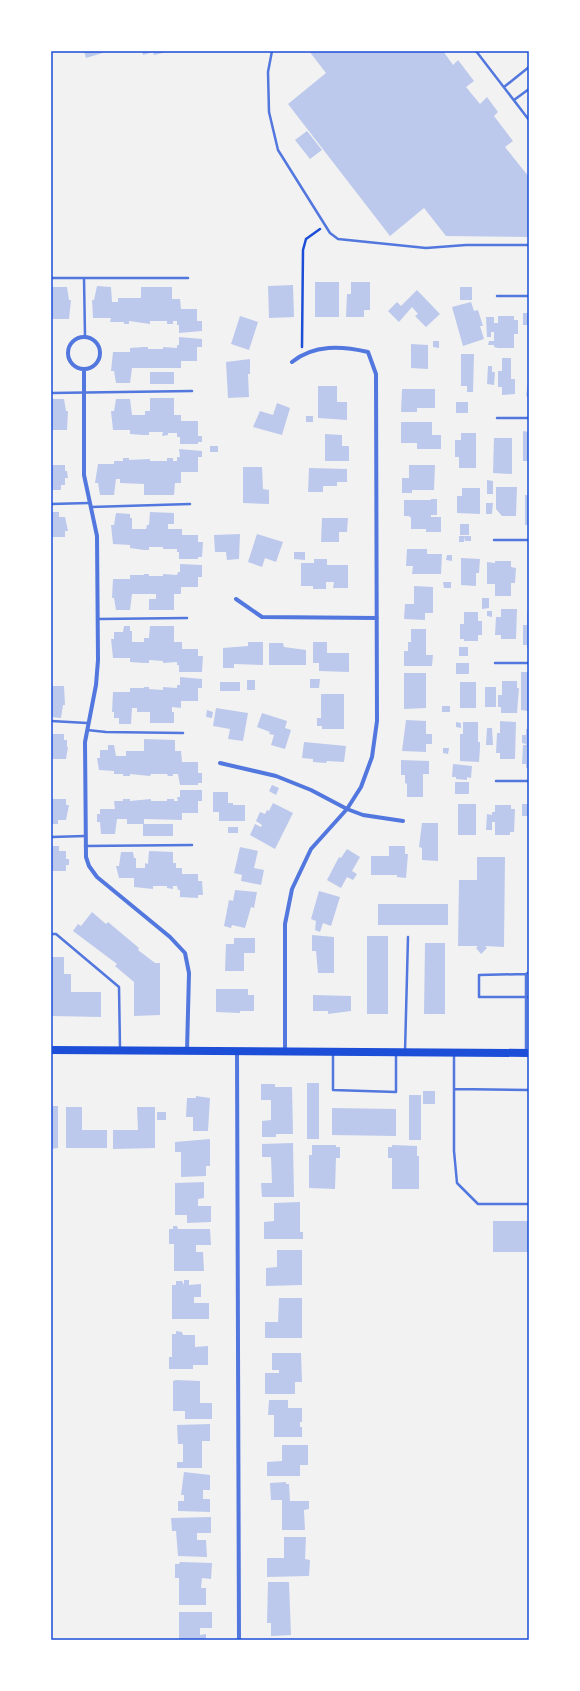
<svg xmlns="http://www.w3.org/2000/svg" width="580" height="1691" font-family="Bitter,serif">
	<rect width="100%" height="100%" fill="#f2f2f2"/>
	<!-- building -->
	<path fill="#bdc9ec" d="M84,51H109L86,58Z
		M142,51H167V52L154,55L153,52L143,55Z
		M309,51H443L453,65L458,60L474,81L466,87L480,104L487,97L498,112L494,116L513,141L505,147L529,177V237L446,236L424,208L390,236L288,104L326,73Z
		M307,131L322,150L310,159L295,140Z
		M315,282H339V317H315Z
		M351,282H370V310H364V317H346L347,294H351Z
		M293,285L294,317L269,318L268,286Z
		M97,286L111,287L112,302H118V298H141V287H172V299H180L181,309H197V321H202V331L179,333V325H177V321H173V324H167V321H150V324L129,321V324H124V322H110L111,318H93L92,300H94Z
		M52,287H67L69,300H71L69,319H51Z
		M460,287H472V300H460Z
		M417,290L440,314L426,327L415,316L418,314L412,307L399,322L388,311L397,302L401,306Z
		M471,302L474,311L478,310L483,326H480L484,339L463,346L452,307Z
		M523,313H529V325H523Z
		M240,316L258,322L249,350L231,344Z
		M498,316H514V320H518V334H514V348H498L494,347V345H488L489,341H494V332H491V337H487L486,317H494V323H498Z
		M179,337L202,339V347H197V361H181V368H132L130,383H116L114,371H111L113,352H130V348L143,347H148V349H163V347L177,348V345H179Z
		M433,341H439V348L433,347Z
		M411,344L428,345V369L411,368Z
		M461,354H474L473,392H467V386H461Z
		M502,358H511V379H515V394L502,395V387H498V371H502Z
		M250,359V374H248L249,397L228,398L226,362Z
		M488,366H492V372H495L494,385L487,384Z
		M150,372H174V384H150Z
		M528,383H529V401L527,396H526Z
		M318,386H337V402H347V420L318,418Z
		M402,389H435V408H417V412H401Z
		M150,398H174V415H181V421H198V436H202V442H198V444H180V437H177V433H168V435L162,436L163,432H149V435H143L130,434V430H113L111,411H114L116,399H130L132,415H145V411H150Z
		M51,399H64L66,411H68L67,430H51Z
		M456,402H468V413H456Z
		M277,403L290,408L282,435L253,427L260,411L273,415Z
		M306,416H313V422H306Z
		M401,422H432V435H441V449H417V443H401Z
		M523,431L529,432V461H523Z
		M461,433H476V468H459V457H455V440H461Z
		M325,434L342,435V446H349V461H325Z
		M494,438H512V474L493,473Z
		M210,446H218V452H210Z
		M179,449L202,451V457H198V472H181V483H175L174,495H144V484L120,483V479H116L114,495H100L98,483H95L98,464H114V461H123V458H129V460L150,459V461H167V458H173V461H177V457H180Z
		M51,465H65V471H67L68,478H65V485H61V490H51Z
		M409,465H435L434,490H412V493H402V478H409Z
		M243,467H262L263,489L269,490V504L243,503Z
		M309,468L347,469V482H337V486H323V492H308Z
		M487,480L493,481V494H487Z
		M496,487H517L516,516H502L496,509Z
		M462,488H480V514L457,513V496H462Z
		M525,495H529V525H525Z
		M431,499H437V515H431V517H441V532H426V529H411V518L409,516H404V500H431Z
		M486,503H493L492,514H486Z
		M51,512H59V517H65L68,531H65V537H51Z
		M150,512L174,513V524H168V529H182V535H198V542H203L202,557H198V559H179V552H177V549H163V547H149V550H144L130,548V545L113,544L111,525H114L116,513L130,514V518H132V529H146L147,525H149Z
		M322,518H348L347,532H339V542H321Z
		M460,524H469V535H460Z
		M240,534L239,559L227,560L226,552H215L214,535Z
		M257,534L283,542L276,562L265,558L262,567L248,562Z
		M459,536H465L464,542H459Z
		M465,536H471V541H465Z
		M407,549H427V554H442L441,574H412L413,566H406Z
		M294,552H305V560L294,559Z
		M447,555H452V561L446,560Z
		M461,558L480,559L479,573H476V586L461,585Z
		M314,559H327V565H348V588H333L334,582H326V589H313V586H301V563H314Z
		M495,561H511V567L516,568L515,583H511V596H495V584H487V562L495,563Z
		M180,564L202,565V577H198V587H181V594H174V610H149V599H156V594H132L130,610H116L114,598H112L113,579H130V575H144V574H149V576H163V574L177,575L178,572H180Z
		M443,582H451V588H444Z
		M414,586L433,587V613H425V620L404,619L405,604H414Z
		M482,598H489V608L482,609Z
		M501,609H517L516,639H501V635H495L496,617H501Z
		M487,611H492V617L487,616Z
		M527,611H529V648H527V645H523V625H527Z
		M464,612H478V621H482V635H478V641H464V639H460V624H464Z
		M124,626H130V631H132V642H144V638H149L150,626H174V642H182V649H198V656H203L202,672H179V665H177V662L163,663V661L149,660V663H144L130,662V658H113L111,639H114V632H123Z
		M411,629H426V655H433L432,666H404V651H408V642H411Z
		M248,642H263V665L234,664V668H223V648L248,646Z
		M313,642H327V653H349V672L319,671V663H313Z
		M269,643H283L284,647L306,650V665H269Z
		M459,647H468V656H459Z
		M456,663H469V674H456Z
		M521,672H529L528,711L521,710Z
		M404,673H426V708L404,709Z
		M180,677L202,679V688H198V701H181V708L172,707V712H174V723H150V712H137V708H132L131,724H119V718H114V712H112L113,692H130V688H144V687H149V689L163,690V687L177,688V685H180Z
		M310,679H320L319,688H310Z
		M247,680H255V690H247Z
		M502,681H517V688H519L517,713H501V707H498V695H502Z
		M220,682H240V691H220Z
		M460,682H476V708H460Z
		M51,686H64L65,705H63L61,718L51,717Z
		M485,687H496V707H485Z
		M321,694H344V729H322V726H317V718H321Z
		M442,706H450V712H442Z
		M216,708L248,713L243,741L228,739L230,729L213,726Z
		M207,710L213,712L212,718L206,717Z
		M262,713L287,721L285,728L291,730L285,749L271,745L274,735L269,734L270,732L257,727Z
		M406,720L426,721V734H432V744H426V752L402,751Z
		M500,721L516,722L515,759H500V753H496L497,733H500Z
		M456,722L461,723V728L456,727Z
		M463,722H478V742H480V748L479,762L460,761V734H463Z
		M487,728H492L493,745H486Z
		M526,729H529V768H526V764H522L523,745H526V744L522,743V735H526Z
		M51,734H64V740H67V747H68L66,759H51Z
		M144,739L175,740V751H181L182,762H198V773H202V783H198V785H180L178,774H173V776H168L167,774H151L150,776L130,774V776H123V774H114V771L99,770L97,758H100V750H108V745H114L116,756H126V751H144Z
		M304,742L346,746L344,762L327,761L326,763L313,762V759L302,758Z
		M443,748H449L448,754L443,753Z
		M401,760L429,761V774H423V797H407V784L405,783V775H401Z
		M453,764L472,766L471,778L467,777V780L456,779V777H452Z
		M455,782H469V794H455Z
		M272,785L279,788L276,795L269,791Z
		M180,790H202V801H198V813H182V820L144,819V824H173V836H143V824H127V819H117L115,834H101L100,822H97V814H100V809H115L114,801H123V799H130V801L151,799V801H167V799H174V801H178L177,797H180Z
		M213,792H228V803H233V805H245V821H219V812H213Z
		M51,799H66V805H69L66,820H58V824H51Z
		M273,803L293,813L275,849L250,835L255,824L261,827L262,825L256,821L260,812L265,814L267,810L269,811Z
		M458,804H476V835H458Z
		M522,804H529V816H522Z
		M495,805H511V809H515L514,832H510V835H495V822H492V830H486L487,814L492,815V812H495Z
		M422,823H438V861L422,860V848L419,847Z
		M228,827H238V833H228Z
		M51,846H59V851H66V859H69V865H66V871H51Z
		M389,846H405V854H408L406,878L397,877V875H371V856H389Z
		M240,847L258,851L254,868L264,870L261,885L241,881L242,875L234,873Z
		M347,849L360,857L352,871L357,874L353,880L347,877L341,888L327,880L339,857L341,858Z
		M149,851L173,852V863H176V868H182V874H198V881H202L203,895H198V898L180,897V890H178L177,886H173V889L167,888V886H153V889L134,887V878H119L116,866H119L121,852H133L134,858H136V868H145V863L148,864Z
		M477,857H505L504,947L485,946L487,948L481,954L476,948L478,946H458L459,880H477Z
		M235,890L257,892L254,908L251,907L245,928L232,925L231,928L224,926L229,900L233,901Z
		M319,891L340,897L331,926L323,923L320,932L315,930L316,921L311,919Z
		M378,904H448V925H378Z
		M92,912L106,924L108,922L139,948L138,950L155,963H160V1015L134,1016V982L115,966L117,964L73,931L78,924L81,926Z
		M312,935L334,937V973H318L316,951H312Z
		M367,936H388V1014H367Z
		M234,938H255V953H244V971H225L226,944H234Z
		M425,943H445V1014H424Z
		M51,957H64V974H71V992H101V1017L51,1016Z
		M216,989H248V995H254V1011H240V1013L216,1012Z
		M313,995L351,996V1011L328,1014V1011H313Z
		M307,1083H319V1139H307Z
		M261,1084H275V1087H292L293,1134H276V1137H262V1121L271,1120V1100H261Z
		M423,1091H435V1104H423Z
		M409,1095H421V1140H409Z
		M196,1096L210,1098L208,1131H193V1117H186L187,1098H196Z
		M51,1106H58V1148L51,1149Z
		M66,1107H82V1130H107V1148H66Z
		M137,1107H155V1148L113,1149V1130H138Z
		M332,1108L396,1109V1136L332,1135Z
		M157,1112H166V1120H157Z
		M210,1139V1166H206V1176L181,1177V1152H175V1142Z
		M293,1143L294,1197H262L261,1183H272L271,1157H262V1144Z
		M312,1145H336V1147H340V1158H336L335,1189L309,1188V1155H312Z
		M392,1145L417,1146V1156H419V1189H392V1158H388V1147H392Z
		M204,1182V1198L198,1199V1206H211V1222L187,1223V1215H175V1183Z
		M300,1202V1232H303V1239H264V1222L274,1221V1203Z
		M493,1221H529V1252H493Z
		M173,1226H177L178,1229H210L211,1245H196V1252H203L204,1271H174V1244H169V1229H173Z
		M277,1250H302V1285L266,1286V1268L277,1267Z
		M184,1280H189V1285L201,1284V1297H194V1303H209V1319H172V1285H176V1281H182L184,1285Z
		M279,1298H302V1338H265V1322H278Z
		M176,1331L182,1332L183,1335H195V1347L208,1346V1365H193V1369H169V1357H172V1334H176Z
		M272,1353H301L302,1382H295V1394H265V1373H279V1370H272Z
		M176,1380L200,1381V1403H212V1419H185V1411H173V1381Z
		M269,1400H288V1408H302V1422H300V1427H302V1437H274V1415H268Z
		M210,1424V1441H202V1468H177V1462H183V1444H178L177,1425Z
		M282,1445H308V1465H300V1476H267V1462L282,1461Z
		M184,1472L210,1475V1490H203V1499H210V1512L178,1511V1501H184V1495H181Z
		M286,1482V1484H289L290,1501H309V1509L304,1510L305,1530H282V1500H271L270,1483Z
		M211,1517V1533H197V1540H206L207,1557L178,1556L176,1531H172L171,1518Z
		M284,1537H306L305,1559L310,1560L309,1576L267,1577V1558H284Z
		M180,1562L212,1563L211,1579L202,1578L201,1588H206V1605H179V1578H175V1564H179Z
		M268,1582H289L291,1635L271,1636V1623H267Z
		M179,1612H212V1628H200V1635L206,1634V1640H179Z"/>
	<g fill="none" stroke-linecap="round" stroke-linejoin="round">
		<!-- path -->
		<path stroke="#1d4ed8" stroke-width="2.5" d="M302,347L303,250L306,239L320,229"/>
		<!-- service -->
		<path stroke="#5277de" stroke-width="2.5" d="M272,51L268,72L269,112L278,150L330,233L338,239L426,248L466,245H529
			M476,51L529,120
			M504,87L529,67
			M514,100L529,89
			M51,278H84L85,336
			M84,278H188
			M497,296H529
			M51,393L192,391
			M497,418H529
			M51,504L89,503
			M91,507L190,504
			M494,540H529
			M98,619L187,618
			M495,663H529
			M51,721L87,723
			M87,730L106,732L183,733
			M496,781H529
			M51,837L85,836
			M85,846L192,845
			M51,934H56L119,987L120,1048
			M526,974L479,975V997H529
			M405,1052L408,937
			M526,1052V974L529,972
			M333,1054V1090L396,1092V1054
			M454,1055V1151L457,1183L478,1204H529
			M454,1089L529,1090"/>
		<!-- minor -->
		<path stroke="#5277de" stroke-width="4" d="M68 353a16 16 0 1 1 32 0a16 16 0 1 1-32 0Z
			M84,370V475L97,536L98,660L96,685L85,742L86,857L89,866L97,877L170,937L185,953L189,973L187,1051
			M236,599L262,617L377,618
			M220,763L276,776L311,790L347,809L363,815L403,821
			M237,1051L239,1640
			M285,1051V924L292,889L311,849L347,809L361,787L372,757L377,721L376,374L368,352C342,346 314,344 292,362"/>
		<!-- primary -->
		<path stroke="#1d4ed8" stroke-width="8" d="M51,1050L529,1053"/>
	</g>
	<!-- border -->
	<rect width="580" height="1691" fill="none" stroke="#ffffff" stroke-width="104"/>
	<rect x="52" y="52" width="476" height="1587" fill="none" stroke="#1d4ed8" stroke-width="1.5"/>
</svg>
